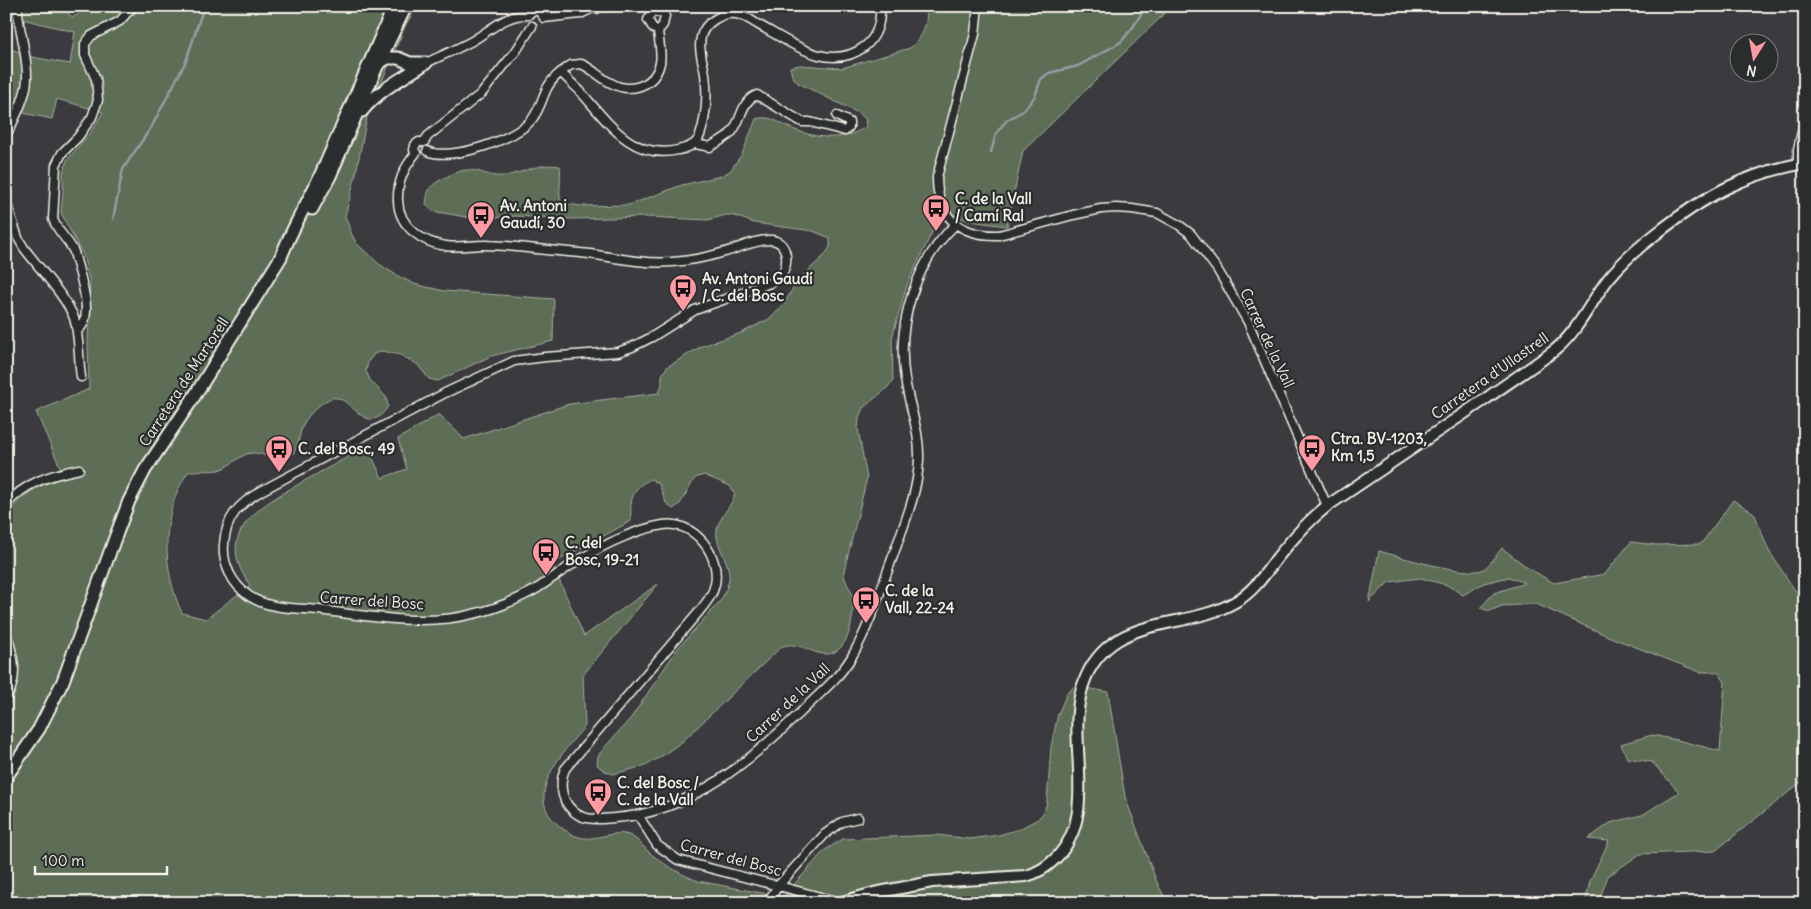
<svg xmlns="http://www.w3.org/2000/svg" width="1811" height="909" font-family="Delius,sans-serif">
	<rect width="100%" height="100%" fill="#3b3a3f"/>
	<filter id="ink" filterUnits="userSpaceOnUse"><feTurbulence type="fractalNoise" baseFrequency=".02" numOctaves="2"/><feDisplacementMap in="SourceGraphic" scale="10" xChannelSelector="R" yChannelSelector="G"/><feConvolveMatrix kernelMatrix="1 2 1 2 8 2 1 2 1" color-interpolation-filters="sRGB"/></filter>
	<g filter="url(#ink)">
		<!-- green -->
		<path fill="#5d6d56" stroke="#a8af9f" d="M22,6H71L68,14L73,17C100,3 106,2 134,15L138,6H418L406,24L367,117L355,178L345,216L352,235L357,244L379,264L396,275L414,284L444,291L554,299L553,341L491,356L438,381L429,379L417,364L400,355L382,351L374,354L368,362L366,371L370,380L386,397L388,406C367,441 351,394 332,398C323,400 308,415 304,423C298,434 300,450 289,457C276,465 265,452 252,453C239,454 231,467 218,470C209,472 200,469 188,472C160,513 162,570 182,613L206,619L250,585C210,531 265,503 306,480C326,469 346,458 367,446L382,478L407,469L398,439L439,414L464,439L569,404L659,393L662,384V375L667,367L702,346L741,333L769,319L783,306L797,281L825,255L830,247V238L813,231L754,223L735,216L726,215L708,220L647,217L570,219L515,216L477,219L432,211L426,204C427,198 427,191 432,186C436,181 459,170 466,170C479,169 490,178 504,176C524,173 539,162 560,166C562,179 558,191 561,203L581,206L629,205L682,185L721,176L730,171L742,154L756,119C769,115 776,121 788,127C813,138 841,143 866,127L865,118L858,113L798,83L792,76L790,67L800,65L842,68L910,48C924,37 927,24 927,6H1169L1163,15L1023,151L1007,226L969,221L952,214L934,228L907,285L892,338L893,381L886,389L863,408L859,417L858,429L867,478L844,571C844,583 850,586 853,596C854,601 853,607 853,612C851,631 844,660 818,653C804,649 795,641 781,647L683,741L659,758L641,767L613,774L605,771L597,765L598,756L604,748L631,718L678,648L721,600C725,592 730,583 729,574C728,558 714,544 717,529C720,516 732,506 735,494L730,486L704,475L695,478L680,504L673,509L666,503L659,484L651,479C631,488 630,500 631,521L552,564L584,636L658,584L583,675L585,726C566,749 525,791 554,821C562,829 572,836 583,838C598,840 614,830 629,835C639,839 646,851 655,857C668,867 683,875 698,881L783,897L825,850L843,839L937,835L970,839L999,835L1019,829L1038,819L1044,812L1047,802L1051,747L1058,714L1067,693L1075,686L1108,692L1125,797L1156,880L1167,903H6V517C23,491 37,488 64,476L36,412L89,389L88,342L90,283L83,255L61,213L63,191V172L67,160L91,132L103,112L57,99L52,119L23,113L6,121V47L32,57L70,64L75,32L22,19Z
			M1733,500L1754,513L1769,551L1794,589L1805,599V779L1715,851L1640,854L1608,876L1598,903H1585L1590,881L1609,841L1588,839L1610,823L1642,815L1679,792L1652,762L1627,758L1621,744L1652,735L1677,740L1720,751L1725,682L1718,672H1700L1610,637L1536,604L1502,606L1490,611L1480,608L1494,593L1525,583L1509,577L1484,583L1463,595L1447,585L1420,578L1389,582L1369,602L1379,551C1397,556 1470,578 1484,569C1491,564 1497,554 1502,548L1528,568L1554,583L1605,574L1631,542L1656,545L1701,544Z"/>
		<g fill="none" stroke-linecap="round" stroke-linejoin="round">
			<!-- stream -->
			<path stroke="#949ea4" stroke-width="2.5" d="M991,152L996,134L1001,127L1007,120L1023,111L1029,104L1035,96L1041,79L1049,73L1078,66L1121,42L1133,27L1143,11L1148,6
				M113,219L123,169L152,126L186,61L204,6"/>
			<!-- minor casing -->
			<g stroke="#f4f1e8" stroke-width="11">
				<path id="minor" d="M591,6L596,9L602,6
					M978,6L975,34L937,177C937,217 959,236 999,235L1073,215L1101,209L1116,208L1132,209L1157,213L1179,225L1191,234L1217,269L1248,322L1327,506
					M528,15L531,12L535,10L541,13L544,18
					M544,18L580,14L593,8
					M426,63C441,56 457,49 472,41C490,31 505,14 528,15
					M561,72L571,65L581,64C592,68 600,78 611,83C630,94 655,86 660,63C662,53 659,42 658,31L653,28L648,20L652,11L662,13L665,16L663,25L658,31
					M6,124H12C31,86 29,78 22,37C20,27 17,16 18,6
					M6,135L12,124
					M424,142L428,136L482,93L516,51L532,26
					M696,144L710,147C716,143 724,139 730,134C742,123 740,101 757,95L802,122H810L845,131L849,127V122L837,116
					M427,151C450,162 519,139 533,118C546,99 541,88 561,72C567,79 574,85 580,91C606,120 632,161 678,150C698,146 700,140 704,120C707,105 707,89 705,74C703,62 698,49 701,37C704,23 722,12 736,14C743,15 751,20 757,24C788,40 828,74 864,47C877,37 881,21 880,6
					M416,153C405,166 397,183 398,201C399,227 423,243 446,246C459,248 472,245 484,245C502,245 519,247 537,249C555,251 572,252 590,254C617,258 644,264 672,262C689,261 708,257 725,252C739,248 756,239 772,240C788,242 789,263 782,274C779,278 774,280 770,283L695,310L652,337L632,347L618,352L545,357L514,361L445,393L261,491C239,504 226,517 224,544C222,564 232,584 249,596C268,609 295,608 318,610C368,616 423,627 473,614C492,610 512,602 529,593C543,586 554,576 567,568C593,550 631,530 663,525C694,520 721,555 715,584C713,595 705,604 698,613L565,769C559,782 561,799 571,809C583,822 598,819 614,818C691,813 749,761 802,711C819,694 838,679 851,658C870,626 880,591 893,556C904,524 918,493 919,459C920,431 909,406 905,379C896,324 915,262 956,224
					M416,153L414,150L415,145L419,142H424
					M1798,164V149L1805,119
					M6,201L18,238L24,248C38,267 67,298 74,318C80,337 78,358 81,377
					M77,331C97,318 78,271 74,252C69,240 57,232 53,219L56,165L62,153L78,137L92,117L98,100L96,79L85,55V44L91,36L120,21L133,6
					M6,505C25,482 51,475 79,469
					M6,632C14,657 19,676 6,700
					M638,815L657,845L678,860L840,902
					M767,903L778,886L825,834L842,822L858,818"/>
			</g>
			<!-- tertiary casing -->
			<g stroke="#f4f1e8" stroke-width="14">
				<path id="tertiary" d="M838,903L874,893L932,882L1026,876C1037,873 1047,867 1055,859C1103,812 1061,734 1086,677C1114,613 1185,631 1235,602C1253,592 1265,574 1277,558C1292,539 1308,521 1327,506C1380,470 1434,434 1487,398C1509,382 1533,367 1555,350C1579,330 1591,301 1609,278C1623,261 1639,247 1656,234C1703,197 1745,173 1805,163"/>
			</g>
			<!-- secondary casing -->
			<g stroke="#f4f1e8" stroke-width="15">
				<path id="secondary" d="M377,65L387,58H398L410,63H426
					M362,111C380,89 403,78 426,63
					M312,209L330,176L378,64L406,6
					M6,777L39,729L63,681L115,538L129,501L145,470L192,400L281,257C292,228 308,202 321,174C346,118 370,62 394,6"/>
			</g>
			<!-- minor -->
			<use href="#minor" stroke="#2a2d2e" stroke-width="8"/>
			<!-- tertiary -->
			<use href="#tertiary" stroke="#2a2d2e" stroke-width="10"/>
			<!-- secondary -->
			<use href="#secondary" stroke="#2a2d2e" stroke-width="11"/>
		</g>
	</g>
	<!-- icons -->
	<defs>
		<g id="bus-pin" transform="scale(1.4375)"><path d="M0 17L-7.5 6A9.5 9.5 0 1 1 7.5 6Z" fill="#ff9aa2" stroke="#2a2d2e"/><path d="M-5-6H5V4H4V6H2V4H-2V6H-4V4H-5ZM-3.5-4V0h7V-4ZM-3.5 1.2v1.5H-2V1.2ZM2 1.2v1.5H3.5V1.2Z" fill="#111"/></g>
	</defs>
	<g fill-rule="evenodd">
		<use href="#bus-pin" x="936" y="208"/>
		<use href="#bus-pin" x="481" y="215"/>
		<use href="#bus-pin" x="683" y="288"/>
		<use href="#bus-pin" x="1312" y="448"/>
		<use href="#bus-pin" x="279" y="449"/>
		<use href="#bus-pin" x="546" y="552"/>
		<use href="#bus-pin" x="866" y="600"/>
		<use href="#bus-pin" x="598" y="792"/>
	</g>
	<g text-anchor="middle" stroke-width="4.5" stroke-linejoin="round" paint-order="stroke">
		<!-- poi labels -->
		<g font-size="15" font-weight="bold" fill="#f4f1e8" stroke="#2a2d2e" text-anchor="start">
			<text x="955" y="204">C. de la Vall<tspan x="955" dy="17">/ Camí Ral</tspan></text>
			<text x="500" y="211">Av. Antoni<tspan x="500" dy="17">Gaudí, 30</tspan></text>
			<text x="702" y="284">Av. Antoni Gaudí<tspan x="702" dy="17">/ C. del Bosc</tspan></text>
			<text x="1331" y="444">Ctra. BV-1203,<tspan x="1331" dy="17">Km 1,5</tspan></text>
			<text x="298" y="454">C. del Bosc, 49</text>
			<text x="565" y="548">C. del<tspan x="565" dy="17">Bosc, 19-21</tspan></text>
			<text x="885" y="596">C. de la<tspan x="885" dy="17">Vall, 22-24</tspan></text>
			<text x="617" y="788">C. del Bosc /<tspan x="617" dy="17">C. de la Vall</tspan></text>
		</g>
		<!-- street labels -->
		<g font-size="15" fill="#f4f1e8" stroke="#2a2d2e">
			<text transform="translate(1267 338) rotate(65)" y="5">Carrer de la Vall</text>
			<text transform="translate(1490 376) rotate(-35)" y="5">Carretera d'Ullastrell</text>
			<text transform="translate(184 382) rotate(-57)" y="5">Carretera de Martorell</text>
			<text transform="translate(372 601) rotate(4)" y="5">Carrer del Bosc</text>
			<text transform="translate(788 703) rotate(-43)" y="5">Carrer de la Vall</text>
			<text transform="translate(731 858) rotate(15)" y="5">Carrer del Bosc</text>
		</g>
	</g>
	<!-- margin -->
	<rect width="1811" height="909" fill="none" stroke="#2a2d2e" stroke-width="25"/>
	<rect x="12" y="12" width="1786" height="884" fill="none" stroke="#f4f1e8" stroke-width="2" filter="url(#ink)"/>
	<!-- north arrow -->
	<g transform="translate(1754 58) rotate(191)"><circle r="24" fill="#2a2d2e" stroke="#7b7b78"/>
	<path d="M0-4L9 19L0 12L-9 19Z" fill="#ff9aa2"/>
	<text y="-8" font-size="14" font-weight="bold" text-anchor="middle" fill="#f4f1e8">N</text>
	</g>
	<!-- scale -->
	<path d="M35 866v8h132v-8" fill="none" stroke="#f4f1e8" stroke-width="2.5"/>
	<text x="42" y="866" font-size="15" fill="#f4f1e8" stroke="#2a2d2e" stroke-width="4" paint-order="stroke">100 m</text>
</svg>
